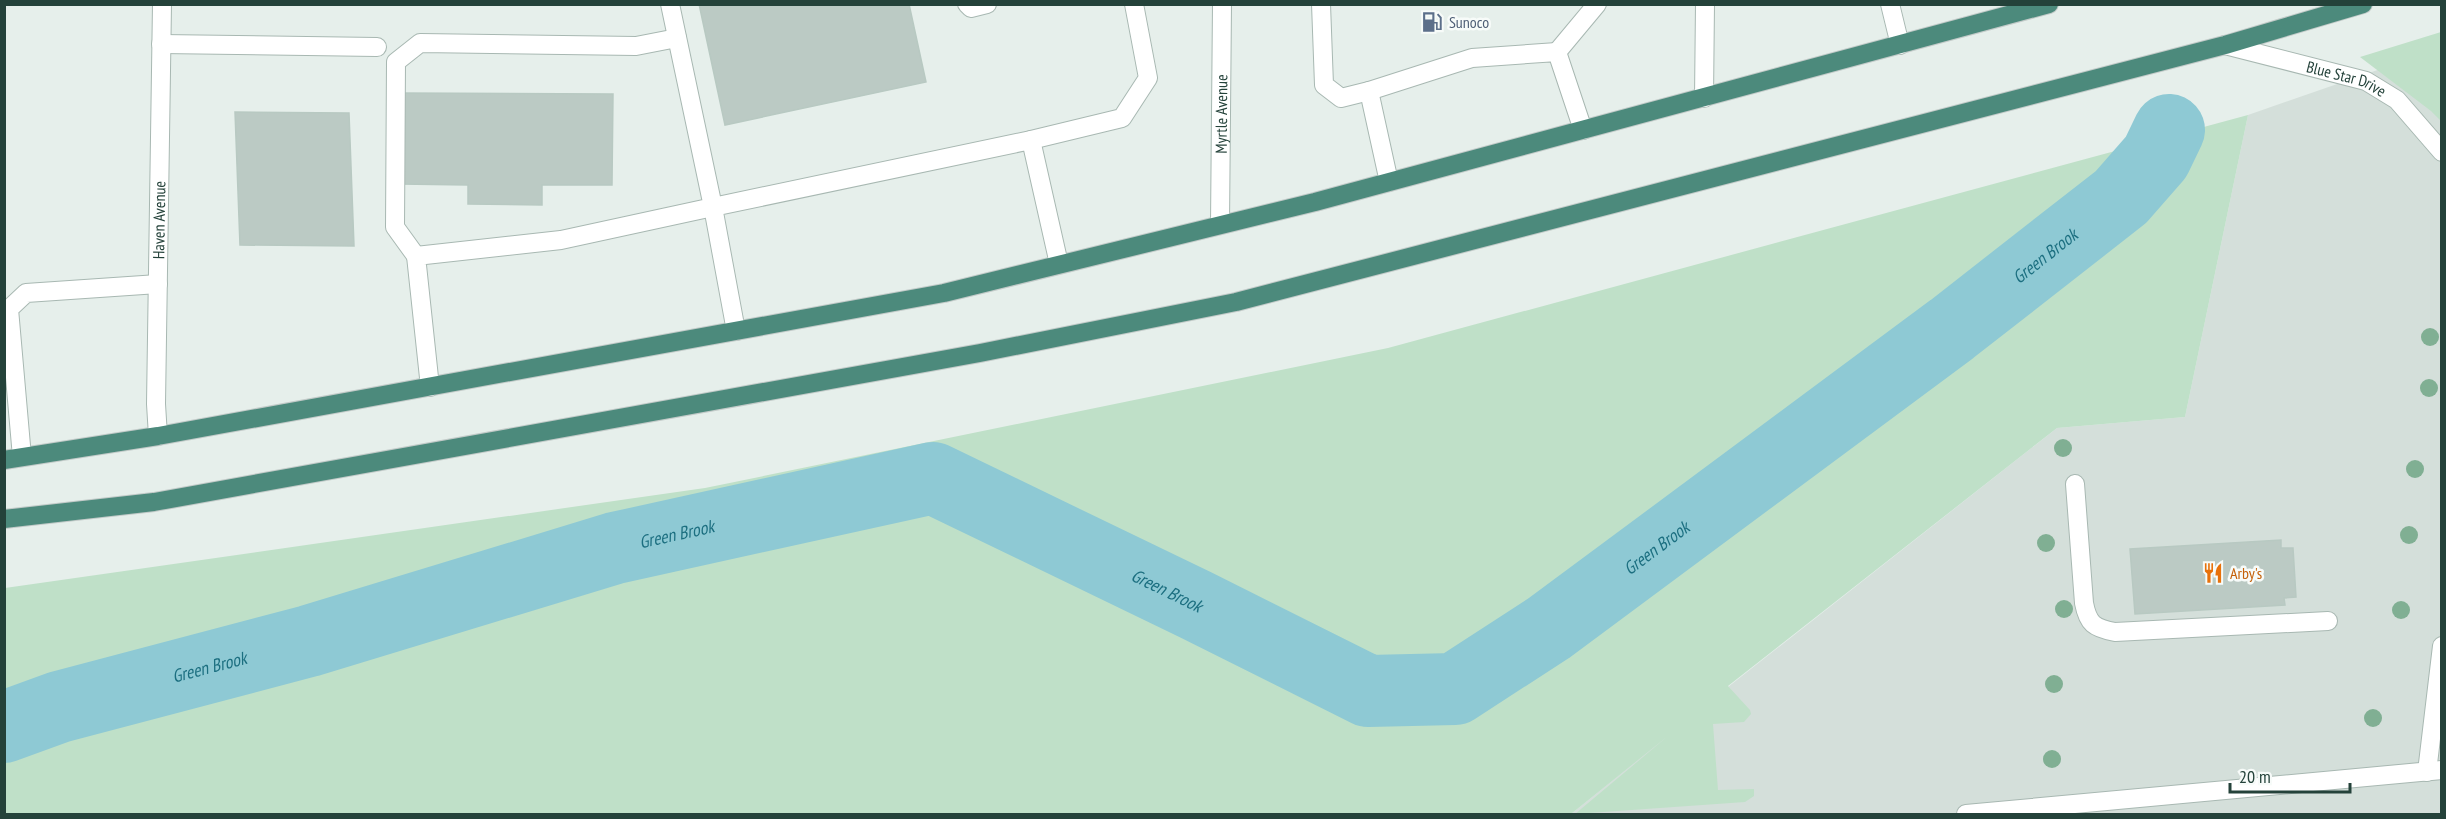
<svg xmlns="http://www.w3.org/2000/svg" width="2446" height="819" font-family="'PT Sans Narrow',sans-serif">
	<rect width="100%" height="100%" fill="#e6efeb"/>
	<!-- built -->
	<path fill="#d4dfda" d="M2441,48V814H1571L1728,687L2057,428L2185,417L2248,115Z"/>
	<!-- green -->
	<path fill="#bfe0c8" d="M2441,32H2442L2441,121L2431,111L2360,57Z
		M2248,115L2185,417L2057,428L1728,686L1750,710L1751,714L1744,722L1713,724L1718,790L1754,789V796L1745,802L1575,814L1668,736L1571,814H5V588L705,488L1388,348Z"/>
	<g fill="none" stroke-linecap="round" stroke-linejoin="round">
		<!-- river -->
		<path stroke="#8ec9d4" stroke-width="72" id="s1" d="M4,727L59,707L309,641L615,548L933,478L1196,605L1368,691L1455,689L1549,628L1952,329L2121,197L2156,157L2169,130"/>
	</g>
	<!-- building -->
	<path fill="#bbcac4" stroke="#b8c9c2" stroke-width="1.5" d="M699,4H909L926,82L725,125Z
		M400,93L613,94L612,185H542V205L468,204V185L400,184Z
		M235,112L349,113L354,246L240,245Z
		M2281,540V548H2293L2296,597L2284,598L2285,605L2135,614L2130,549Z"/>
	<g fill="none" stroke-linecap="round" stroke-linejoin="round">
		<!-- service casing -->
		<g stroke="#a8b8b2" stroke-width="20">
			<g id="service">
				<path d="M967,4L971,8L987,4"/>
				<path d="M1321,4L1324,85L1341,98L1369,91"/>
				<path d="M1890,4L1900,45"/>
				<path d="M161,44L377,47"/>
				<path id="s2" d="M2225,45L2366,81L2397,100L2442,152"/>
				<path d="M1557,52L1597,4"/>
				<path d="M1031,140L1122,118L1148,78L1134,4"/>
				<path d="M1389,182L1369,91L1472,58L1557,52L1583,130"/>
				<path d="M416,256L395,227L396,62L420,43L636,46L677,38"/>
				<path d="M736,331L713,207L1031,140L1059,264"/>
				<path d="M430,387L416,256L561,240L713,207L670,4"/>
				<path d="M22,457L9,309L26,293L158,284"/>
				<path d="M2075,484L2084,603C2088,624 2094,628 2115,632L2328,621"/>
				<path d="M2427,772L2442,646"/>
				<path d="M1966,814L2442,770"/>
			</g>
		</g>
		<!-- minor casing -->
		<g stroke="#a8b8b2" stroke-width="20">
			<g id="minor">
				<path d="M1704,98L1705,4"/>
				<path id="s3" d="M1220,224L1222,4"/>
				<path id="s4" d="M158,436L156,404L162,4"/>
			</g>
		</g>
		<!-- trunk casing -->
		<g stroke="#c2cac8" stroke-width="20">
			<path id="trunk" d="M4,460L158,436L944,293L1315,202L2049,4
				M4,519L154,502L980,353L1236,302L2225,45L2363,4"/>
		</g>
		<!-- service -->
		<use href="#service" stroke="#fff" stroke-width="18"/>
		<!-- minor -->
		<use href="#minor" stroke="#fff" stroke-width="18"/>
		<!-- trunk -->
		<use href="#trunk" stroke="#4c8a7c" stroke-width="18"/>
	</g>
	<!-- trees -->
	<g fill="#80af93">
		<circle cx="2430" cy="337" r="9"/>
		<circle cx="2429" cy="388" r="9"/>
		<circle cx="2063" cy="448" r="9"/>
		<circle cx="2415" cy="469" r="9"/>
		<circle cx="2409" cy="535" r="9"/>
		<circle cx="2046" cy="543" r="9"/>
		<circle cx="2064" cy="609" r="9"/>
		<circle cx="2401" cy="610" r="9"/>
		<circle cx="2054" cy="684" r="9"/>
		<circle cx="2373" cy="718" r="9"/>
		<circle cx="2052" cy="759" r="9"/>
	</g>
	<!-- icons -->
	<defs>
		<g id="fuel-bare" transform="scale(1.62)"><path d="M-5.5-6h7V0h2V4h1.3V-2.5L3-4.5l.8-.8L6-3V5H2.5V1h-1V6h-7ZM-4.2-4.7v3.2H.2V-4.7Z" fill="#5c6f8a" stroke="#f7fbf9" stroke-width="2.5" paint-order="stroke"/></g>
		<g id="restaurant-bare" transform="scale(1.62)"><path d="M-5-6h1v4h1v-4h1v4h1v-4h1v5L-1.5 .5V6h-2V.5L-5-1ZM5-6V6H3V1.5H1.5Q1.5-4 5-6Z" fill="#e8710a" stroke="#f7fbf9" stroke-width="2.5" paint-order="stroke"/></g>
	</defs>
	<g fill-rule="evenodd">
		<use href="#fuel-bare" x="1432" y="22"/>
		<use href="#restaurant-bare" x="2213" y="573"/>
	</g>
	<g text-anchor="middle" stroke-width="5" stroke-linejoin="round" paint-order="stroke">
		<!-- service labels -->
		<g font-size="16" fill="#4e5e75" stroke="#f7fbf9" text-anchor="start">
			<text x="1449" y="28">Sunoco</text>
		</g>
		<!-- street labels -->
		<g font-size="16" fill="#24423a" stroke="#f7fbf9">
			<text dy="6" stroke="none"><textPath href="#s2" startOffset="126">Blue Star Drive</textPath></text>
			<text dy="6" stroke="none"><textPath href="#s3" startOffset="110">Myrtle Avenue</textPath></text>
			<text dy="6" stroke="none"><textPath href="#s4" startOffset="216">Haven Avenue</textPath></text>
		</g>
		<!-- food labels -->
		<g font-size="16" fill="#c56008" stroke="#f7fbf9" text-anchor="start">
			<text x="2230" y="579">Arby's</text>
		</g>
		<!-- water labels -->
		<g font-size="18" font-style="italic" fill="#1c6f80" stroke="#f7fbf9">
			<text dy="6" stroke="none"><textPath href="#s1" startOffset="2266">Green Brook</textPath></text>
			<text dy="6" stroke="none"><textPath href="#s1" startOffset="700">Green Brook</textPath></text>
			<text dy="6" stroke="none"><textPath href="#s1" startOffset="1780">Green Brook</textPath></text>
			<text dy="6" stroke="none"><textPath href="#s1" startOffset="1222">Green Brook</textPath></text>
			<text dy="6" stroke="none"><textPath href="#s1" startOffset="214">Green Brook</textPath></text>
		</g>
	</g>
	<!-- border -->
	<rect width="2446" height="819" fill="none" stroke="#24423a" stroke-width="12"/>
	<!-- scale -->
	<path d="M2230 783v9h120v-9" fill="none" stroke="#24423a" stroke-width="3"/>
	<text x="2239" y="783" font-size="18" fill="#24423a" stroke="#f7fbf9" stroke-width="4.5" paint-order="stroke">20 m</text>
</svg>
